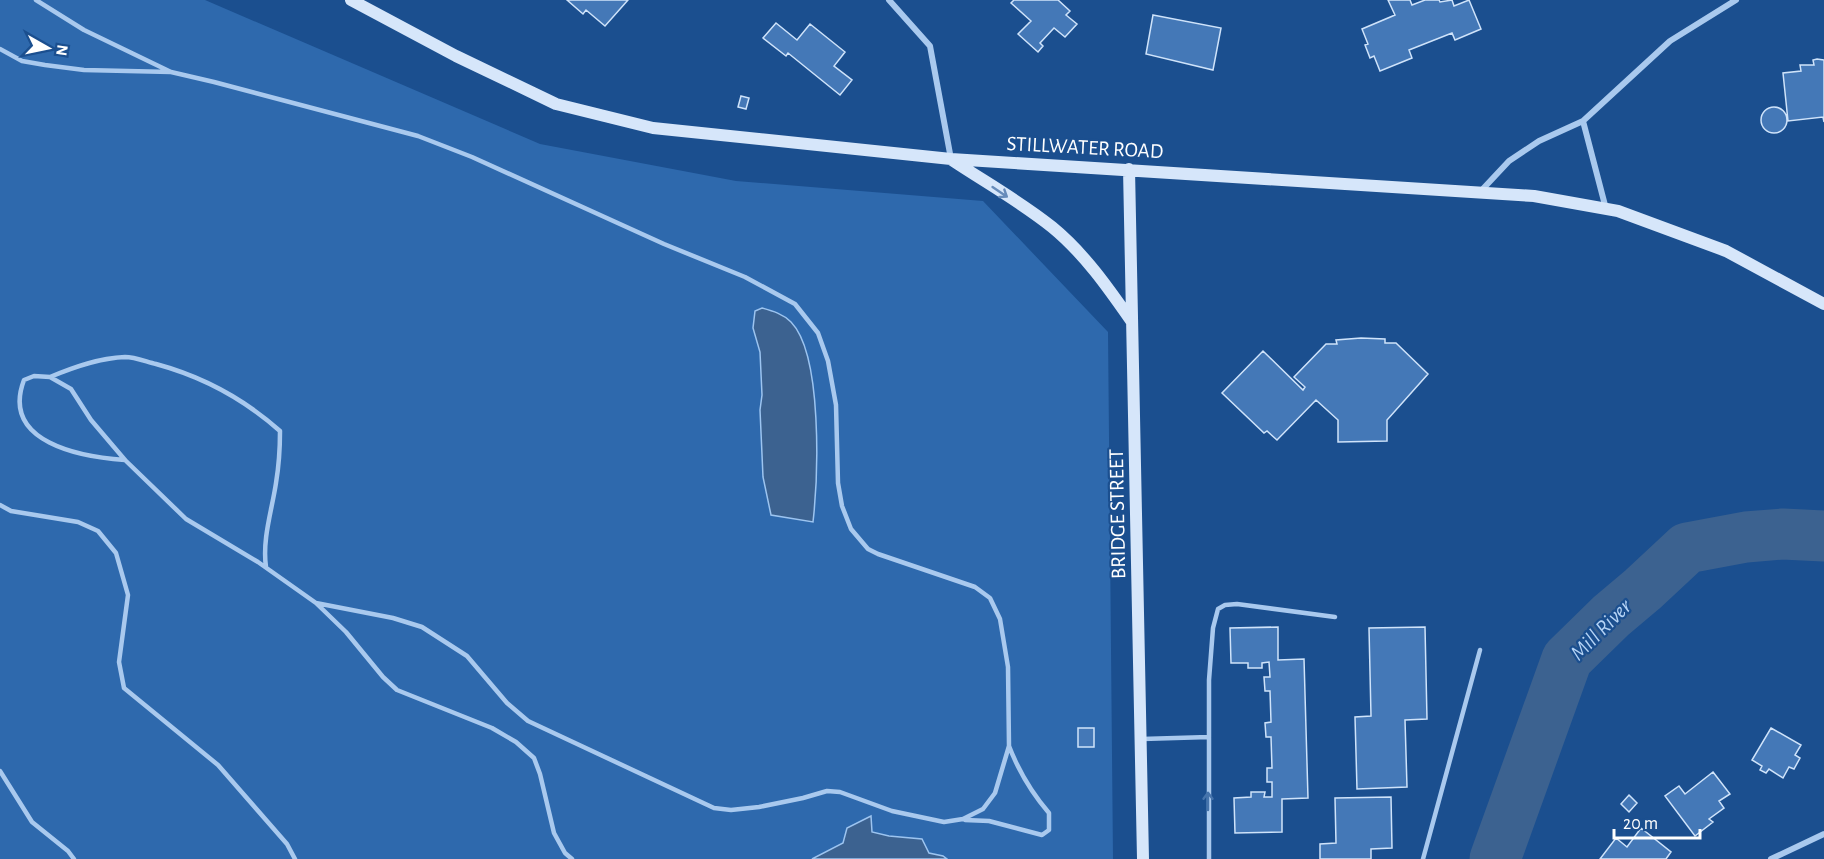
<svg xmlns="http://www.w3.org/2000/svg" width="1824" height="859" font-family="'Alegreya Sans',sans-serif">
	<rect width="100%" height="100%" fill="#1b4f8f"/>
	<!-- green -->
	<path fill="#2e69ad" d="M0,0H205L540,144L736,181L983,201L1108,332L1113,859H0Z"/>
	<!-- water -->
	<path fill="#3c6290" stroke="#9cc4f0" stroke-width="1.5" d="M762,308C773,311 783,314 791,322C823,355 818,478 813,522L771,515L763,477L760,410L762,395L760,352L753,328L755,311Z
		M871,816L872,832L889,836L922,839L929,853L943,856L947,859H812L843,843L847,828Z"/>
	<g fill="none" stroke-linecap="round" stroke-linejoin="round">
		<!-- river -->
		<path stroke="#3c6290" stroke-width="51" d="M1495,859L1567,659L1611,616L1643,589L1687,548L1746,537L1783,534L1824,536"/>
	</g>
	<!-- building -->
	<path fill="#4478b7" stroke="#cfe3fa" stroke-width="1.5" d="M567,0H628L605,26L586,10L583,14Z
		M1014,0H1058L1070,11L1066,15L1077,24L1065,37L1054,28L1040,43L1043,46L1038,52L1018,34L1031,21L1011,3Z
		M1388,0H1410L1412,5L1425,0H1439L1440,2L1452,0L1454,6L1469,0L1481,29L1455,40L1452,33L1409,50L1412,58L1380,71L1374,56L1370,58L1365,45L1368,44L1362,29L1395,15Z
		M1153,15L1221,28L1213,70L1146,54Z
		M776,23L797,40L810,24L845,52L834,66L852,80L840,95L788,53L786,56L763,38Z
		M1817,59L1824,60V122L1823,117L1788,121L1783,73L1801,71L1800,65H1814L1813,60Z
		M741,96L749,98L746,109L738,107Z
		M1761 120a13 13 0 1 1 26 0a13 13 0 1 1-26 0Z
		M1361,338L1385,339V343H1396L1428,374L1387,420V441L1338,442V420L1316,400L1277,440L1267,431L1264,433L1222,393L1263,351L1303,390L1305,387L1294,377L1326,344H1337L1336,340Z
		M1278,627V660L1304,659L1308,798L1282,799V832L1235,833L1234,798L1251,797V792H1265L1264,797H1272V782H1267V768H1272L1271,737H1266L1265,723L1271,722L1270,691H1265L1264,677H1270L1269,662L1262,663V668H1248V663H1231L1230,628Z
		M1425,627L1427,719L1405,720L1407,787L1357,789L1355,717L1371,716L1369,628Z
		M1078,728H1094V747H1078Z
		M1771,728L1801,745L1795,755L1800,758L1794,769L1789,767L1783,778L1769,769L1766,773L1760,770L1762,766L1752,760Z
		M1713,772L1730,794L1719,801L1724,808L1709,819L1713,822L1695,836L1665,796L1679,786L1685,794Z
		M1629,795L1637,803L1629,812L1621,804Z
		M1391,797L1392,848L1371,849V859H1320V844L1336,843L1335,798Z
		M1641,828L1671,852L1666,859H1600L1616,838L1627,847Z"/>
	<g fill="none" stroke-linecap="round" stroke-linejoin="round">
		<!-- lane -->
		<path stroke="#a9c9ee" stroke-width="4.5" d="M0,49L22,61L45,65L84,70L171,72L84,30L36,0
			M171,72L214,82L418,136L472,157L664,244L745,277L795,304L818,333L828,361L836,405L838,483L842,506L851,529L868,549L878,554L975,587L990,598L1000,619L1008,667L1009,746L995,793L983,809L963,819L944,822L892,811L840,792L827,791L803,798L759,807L731,810L714,808L528,721L507,703L467,656L422,627L393,618L316,603L346,632L383,677L397,690L492,728L516,742L534,758L540,774L554,833L565,853L572,859
			M50,377C74,367 99,358 125,357C135,357 147,362 156,364C204,377 243,398 280,431C280,448 279,465 276,483C272,510 262,539 266,567
			M125,460C82,457 0,443 24,380L34,376L50,377L71,389L91,420L125,460L186,519L258,562L316,603
			M0,505L11,511L78,522L98,531L116,553L128,595L119,662L124,688L218,765L287,844L295,859
			M1142,739L1209,737
			M0,771L32,822L68,851L74,859
			M965,820L989,821L1042,835L1049,830V813C1031,792 1019,772 1009,746
			M1209,859V680L1213,628L1218,609L1225,605L1237,604L1335,617
			M1423,859L1480,650"/>
		<!-- street -->
		<path stroke="#a9c9ee" stroke-width="6" d="M889,0L930,46L951,159
			M1583,121L1606,209
			M1480,192L1509,161L1539,141L1583,121L1670,41L1736,0
			M1771,859L1824,834"/>
		<!-- secondary -->
		<path stroke="#d6e6fa" stroke-width="12" d="M351,0L456,56L556,104L653,128L951,159L1534,196L1618,211L1726,251L1824,304
			M952,160C985,182 1021,202 1052,227C1084,253 1109,289 1132,322
			M1129,169L1143,859"/>
	</g>
	<!-- one-way arrows -->
	<defs><path id="oneway-shaft" d="M-6 0H5M1.5-3L5.5 0L1.5 3" fill="none" stroke-width="1.6" stroke-linecap="round" stroke-linejoin="round" transform="scale(1.5)"/></defs>
	<use stroke="#668bba" href="#oneway-shaft" transform="translate(1000 192) rotate(34)"/>
	<use stroke="#4674ac" href="#oneway-shaft" transform="translate(1208 801) rotate(-90)"/>
	<g text-anchor="middle" stroke-width="4.5" stroke-linejoin="round" paint-order="stroke">
		<!-- street labels -->
		<g font-size="21" fill="#fff" stroke="#1b4f8f">
			<text transform="translate(1085 147) rotate(3)" y="7">STILLWATER ROAD</text>
			<text transform="translate(1117 514) rotate(-91)" y="7">BRIDGE STREET</text>
		</g>
		<!-- water labels -->
		<g font-size="22" font-style="italic" fill="#b5d3f5" stroke="#1b4f8f">
			<text transform="translate(1600 629) rotate(-45)" y="8">Mill River</text>
		</g>
	</g>
	<!-- north arrow -->
	<g transform="translate(48 48) rotate(99)" stroke="#1b4f8f" stroke-width="4.5" paint-order="stroke">
	<path d="M0-4.5L10 22L0 15L-10 22Z" fill="#ffffff"/>
	<text y="-9" font-size="16" font-weight="bold" text-anchor="middle" fill="#ffffff">N</text>
	</g>
	<!-- scale -->
	<path d="M1614 829v9h86v-9" fill="none" stroke="#ffffff" stroke-width="3"/>
	<text x="1623" y="829" font-size="18" fill="#ffffff" stroke="#1b4f8f" stroke-width="4.5" paint-order="stroke">20 m</text>
</svg>
